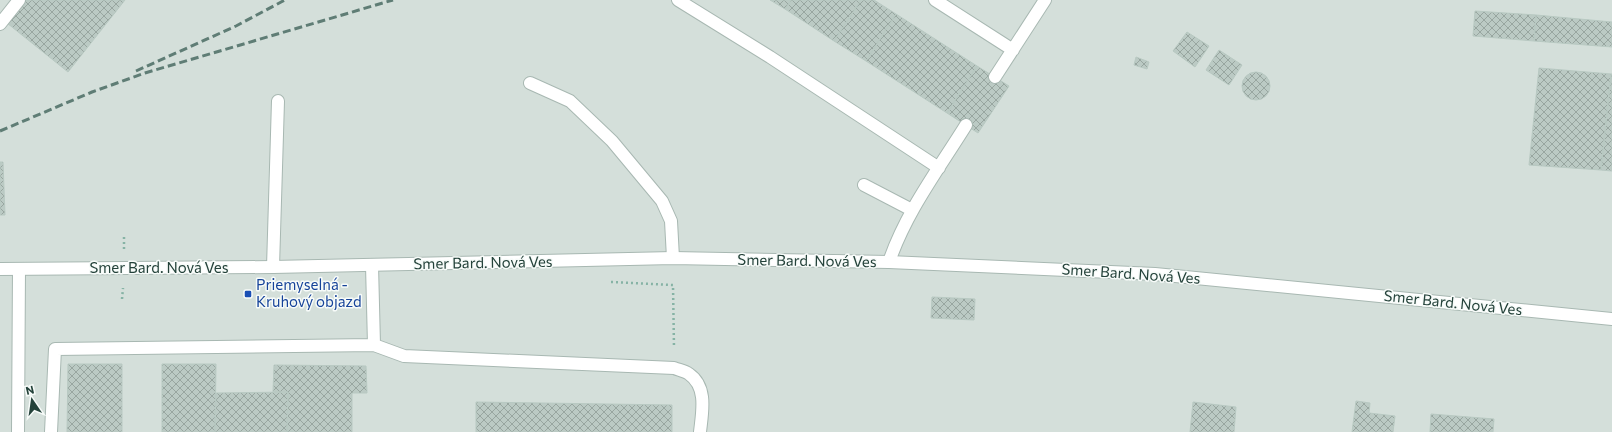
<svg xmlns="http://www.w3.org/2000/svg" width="1612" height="432" font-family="Commissioner,sans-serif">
	<defs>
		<pattern id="building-cross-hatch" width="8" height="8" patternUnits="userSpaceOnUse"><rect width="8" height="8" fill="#bbcac4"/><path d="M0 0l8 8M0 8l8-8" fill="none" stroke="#98a6a0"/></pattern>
	</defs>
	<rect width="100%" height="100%" fill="#e6efeb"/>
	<!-- built -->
	<path fill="#d4dfda" d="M0,0H1612V432H0Z"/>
	<!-- building -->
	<path fill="url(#building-cross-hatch)" stroke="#b8c9c2" d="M25,0H125L68,72L7,23Z
		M770,0H791L785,9Z
		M791,0H861L834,41L785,9Z
		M861,0H874L896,14L866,61L834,41Z
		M1475,11L1536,15L1534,41L1473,36Z
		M896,14L977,66L947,113L866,61Z
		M1536,15L1612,22V47L1534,41Z
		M1187,32L1209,46L1195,67L1173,51Z
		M1219,50L1242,65L1229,85L1206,70Z
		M1136,57L1149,62L1147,69L1134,65Z
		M977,66L1009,86L978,133L947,113Z
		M1539,68L1611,74L1601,170L1529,165Z
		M1242 86a14 14 0 1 1 28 0a14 14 0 1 1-28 0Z
		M1611,74H1612V171L1601,170Z
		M0,162H3L5,215H0Z
		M932,297L975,299L974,320L931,318Z
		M68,364H122V432H67Z
		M162,364H216L215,432H162Z
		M274,365L366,366L367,393H352V432H287L288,392H273Z
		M288,392L287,432H215L216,393Z
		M1356,401L1370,403L1369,413L1395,416L1393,432H1352Z
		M476,402L672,405V432H476Z
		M1193,402L1236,407L1234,432H1190Z
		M1431,414L1494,419L1493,432H1430Z"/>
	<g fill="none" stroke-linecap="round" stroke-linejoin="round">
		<!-- service casing -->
		<g stroke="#a8b8b2" stroke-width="14">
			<path id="service" d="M678,0L770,57L939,168
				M935,0L1013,50
				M0,24L19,0
				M995,77L1045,0
				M530,83L570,101L612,141L662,201L671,221L673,258
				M864,185L912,210
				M889,262C906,212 938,170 966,125
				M273,267L278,101
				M374,345L404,356L674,368C679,370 685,371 689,374C708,387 702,413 700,432
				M18,432L19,269
				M51,432L55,349L374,345L372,265"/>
		</g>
		<!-- tertiary casing -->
		<g stroke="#a8b8b2" stroke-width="14">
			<path id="tertiary" d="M0,269L273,267L673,258L889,262L1155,274L1612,319"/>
		</g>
		<!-- path -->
		<path stroke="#86b3a5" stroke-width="2.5" stroke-dasharray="2 3" stroke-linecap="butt" d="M124,249V237
			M611,282L673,285L674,348
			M122,299L123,288"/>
		<!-- service -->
		<use href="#service" stroke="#fff" stroke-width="12"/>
		<!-- tertiary -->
		<use href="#tertiary" stroke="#fff" stroke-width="12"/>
		<!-- rail -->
		<path stroke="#5f7d75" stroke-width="3" stroke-dasharray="8 4" stroke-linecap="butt" d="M136,71L236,26L285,0
			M0,131L92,92L145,73L393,0"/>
	</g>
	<!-- markers -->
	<rect fill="#1a4fb4" stroke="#f7fbf9" stroke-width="1.5" x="244" y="290" width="8" height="8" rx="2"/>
	<g text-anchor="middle" stroke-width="3" stroke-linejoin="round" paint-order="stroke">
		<!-- street labels -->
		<g font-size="15" fill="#24423a" stroke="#f7fbf9">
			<text transform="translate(807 261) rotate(1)" y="5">Smer Bard. Nová Ves</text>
			<text transform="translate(483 263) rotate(-1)" y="5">Smer Bard. Nová Ves</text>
			<text x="159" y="273">Smer Bard. Nová Ves</text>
			<text transform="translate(1131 274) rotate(4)" y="5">Smer Bard. Nová Ves</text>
			<text transform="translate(1453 303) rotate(6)" y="5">Smer Bard. Nová Ves</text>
		</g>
		<!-- transit labels -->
		<g font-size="15" fill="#164399" stroke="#f7fbf9" text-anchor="start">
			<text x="256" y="290">Priemyselná -<tspan x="256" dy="17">Kruhový objazd</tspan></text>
		</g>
	</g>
	<!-- north arrow -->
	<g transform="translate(32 400) rotate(347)" stroke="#f7fbf9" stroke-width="3" paint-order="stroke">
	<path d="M0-3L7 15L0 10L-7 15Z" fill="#24423a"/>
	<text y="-6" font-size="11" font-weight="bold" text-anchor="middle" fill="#24423a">N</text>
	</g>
</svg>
